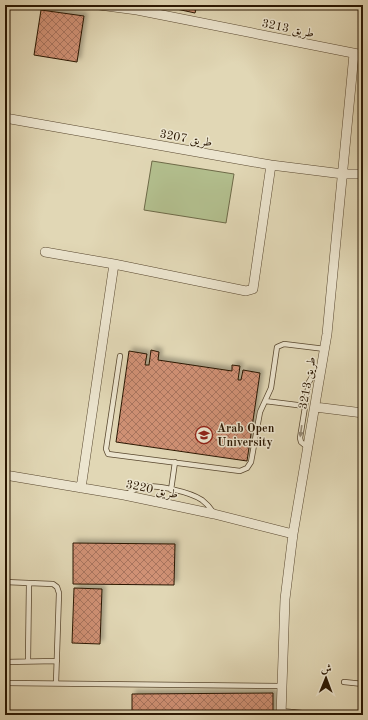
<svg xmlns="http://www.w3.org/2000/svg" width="368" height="720" font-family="'Old Standard TT',Amiri,serif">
	<defs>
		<pattern id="building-cross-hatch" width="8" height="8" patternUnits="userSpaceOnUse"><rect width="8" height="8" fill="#d09175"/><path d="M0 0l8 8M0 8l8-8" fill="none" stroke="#a9755e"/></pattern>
		<filter id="shadow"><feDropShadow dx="3.5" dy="-3.5" stdDeviation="2" flood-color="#0004"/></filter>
	</defs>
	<rect width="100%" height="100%" fill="#e1d7b5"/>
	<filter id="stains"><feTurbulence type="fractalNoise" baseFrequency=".005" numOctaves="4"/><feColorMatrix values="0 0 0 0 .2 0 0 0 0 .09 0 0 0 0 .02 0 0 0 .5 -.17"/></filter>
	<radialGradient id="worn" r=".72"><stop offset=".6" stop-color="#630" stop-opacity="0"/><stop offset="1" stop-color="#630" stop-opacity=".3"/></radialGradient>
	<!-- park -->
	<path fill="#b2be8d" stroke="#6e6a48" d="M152,161L234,174L226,223L144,210Z"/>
	<!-- building -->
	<path fill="url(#building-cross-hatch)" stroke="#2a1702" filter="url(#shadow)" d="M158,5H197L195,13Z
		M41,10L84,16L77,62L34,55Z
		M151,350L159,352L158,360L232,371V365L240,366L238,380H241L243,370L260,373L247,461L116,442L129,351L147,354L145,365H149Z
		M73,543L175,544L174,585L73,584Z
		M74,588L102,589L100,644L72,643Z
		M273,693V715H132V694Z"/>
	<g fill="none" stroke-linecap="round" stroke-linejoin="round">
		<!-- service casing -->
		<g stroke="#58472f" stroke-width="6">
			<path id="service" d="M120,356L106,449L108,454L240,471L247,468L251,462L260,412L271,388L277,347L284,344L325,349
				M265,401L305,406
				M307,447L301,442L300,438L309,382L312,377L320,371
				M171,490L175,462
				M125,495C130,492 136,488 142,487C156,484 190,492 202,500C207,504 211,508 214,514
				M5,582L53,584L57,587L59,593L56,683
				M28,661L29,583
				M5,662L57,661
				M344,682L363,684
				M5,683L281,686
				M281,711L323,715"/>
		</g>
		<!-- minor casing -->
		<g stroke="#58472f" stroke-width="10">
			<path id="minor" d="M99,5L137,10L363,55
				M5,118L271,165L343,174H363
				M45,252L114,264L246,291L253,289L271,165
				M315,407L363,413
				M5,475L124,495L214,514L293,534
				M81,488L114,264
				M281,715L285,599L293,534L327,334L354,54"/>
		</g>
		<!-- service -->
		<use href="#service" stroke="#ece5cf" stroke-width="4.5"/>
		<!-- minor -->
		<use href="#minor" stroke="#ece5cf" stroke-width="9"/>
	</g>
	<!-- one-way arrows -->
	<defs><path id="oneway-solid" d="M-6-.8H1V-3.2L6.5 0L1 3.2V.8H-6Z"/></defs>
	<use fill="#958873" href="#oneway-solid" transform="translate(301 431) rotate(98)"/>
	<!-- icons -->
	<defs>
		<g id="university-ring" transform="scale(0.9)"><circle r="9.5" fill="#ece5cf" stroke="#8f2418" stroke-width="1.5"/><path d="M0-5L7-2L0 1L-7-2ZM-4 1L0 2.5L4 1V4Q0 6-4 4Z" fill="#8f2418"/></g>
	</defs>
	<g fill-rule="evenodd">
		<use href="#university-ring" x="204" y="435"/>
	</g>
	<g text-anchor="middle" stroke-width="3" stroke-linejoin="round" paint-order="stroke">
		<!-- street labels -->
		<g font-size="12" fill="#2a1702" stroke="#ece5cf">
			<text transform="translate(288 28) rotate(12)" y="4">طريق 3213</text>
			<text transform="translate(186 138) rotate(10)" y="4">طريق 3207</text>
			<text transform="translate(307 383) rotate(-80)" y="4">طريق 3213</text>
			<text transform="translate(152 489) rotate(12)" y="4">طريق 3220</text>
		</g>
		<!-- poi labels -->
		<g font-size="12" font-weight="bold" fill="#2a1702" stroke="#ece5cf" text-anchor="start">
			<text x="217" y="432">Arab Open<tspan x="217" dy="14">University</tspan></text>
		</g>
	</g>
	<!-- margin -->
	<rect width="368" height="720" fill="none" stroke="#e1d7b5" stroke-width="20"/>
	<rect x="6" y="6" width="356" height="708" fill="none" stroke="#2a1702" stroke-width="2"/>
	<rect x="10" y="10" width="348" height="700" fill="none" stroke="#2a1702"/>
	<!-- north arrow -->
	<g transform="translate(326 678) rotate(1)" stroke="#ece5cf" stroke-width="3" paint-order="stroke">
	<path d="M0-3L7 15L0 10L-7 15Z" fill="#2a1702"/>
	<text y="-6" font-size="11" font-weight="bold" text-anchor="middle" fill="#2a1702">ش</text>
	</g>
	<rect width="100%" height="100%" filter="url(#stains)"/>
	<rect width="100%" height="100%" fill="url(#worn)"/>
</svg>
